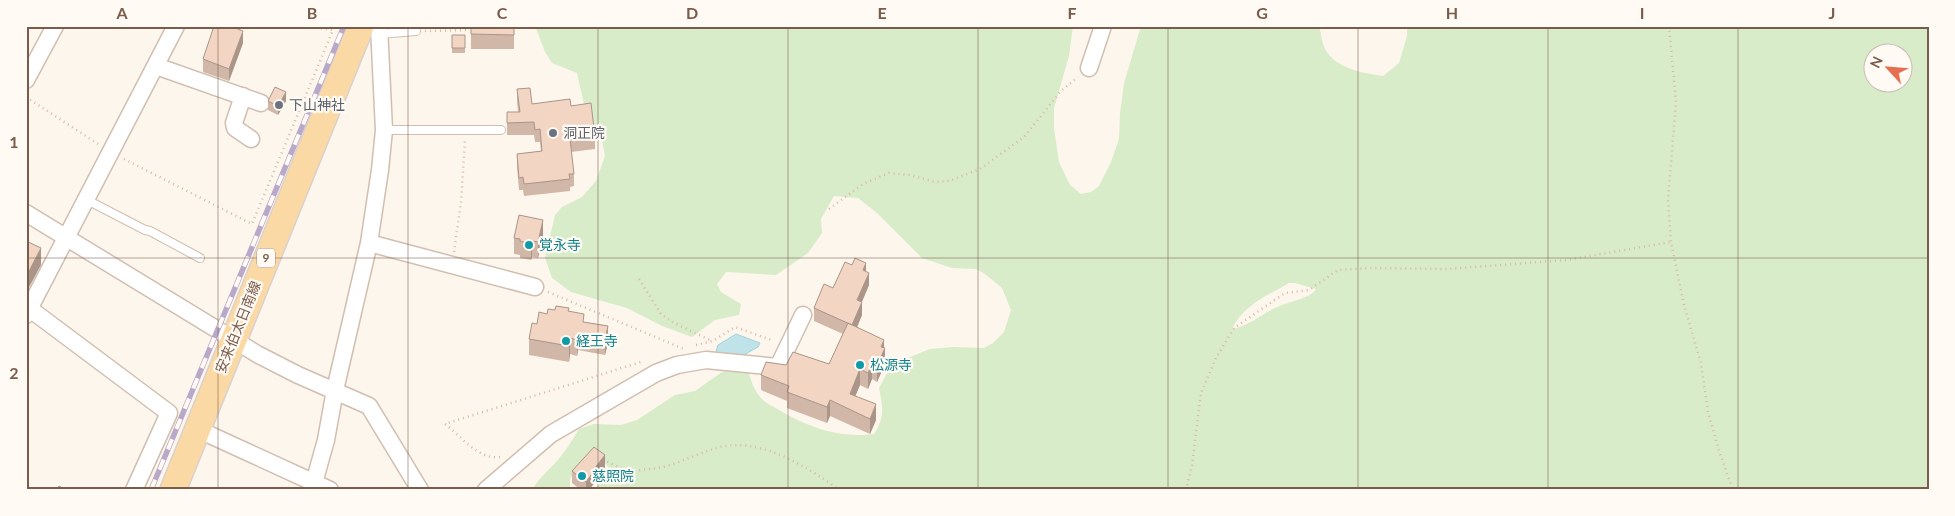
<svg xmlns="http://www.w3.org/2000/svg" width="1955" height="516" font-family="Lato,'Noto Sans JP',sans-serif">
	<rect width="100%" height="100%" fill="#fdf6ec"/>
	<!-- green -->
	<path fill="#d8ecc9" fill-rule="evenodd" d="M535,26H1073L1069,56L1054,108V128L1059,162L1070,185L1081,194L1091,192L1099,186L1111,162L1119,139L1120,114L1124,83L1141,26H1319C1321,33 1322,43 1325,49C1336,69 1363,73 1383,76L1399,63L1407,36V26H1929V490H594L603,480L609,468L604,462L576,469L570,479V490H532C539,478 547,472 556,462C565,452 572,441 579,429L594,424L621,425L637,420L675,395L695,391L722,372L736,368L749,373C752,384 755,392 763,400C767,404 774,407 779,410C809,428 839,438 874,434C885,417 883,408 879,388L890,368L905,359L930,349L953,347L984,348L993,343L1004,332L1011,310L1002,288L985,274L976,269L952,268L922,258L877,213L858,198L834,196L821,219L822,233L808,253L776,275L726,272L717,284L721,292L741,304L739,315L715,320L692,337L662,326L627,308L571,292L552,278L545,258L555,215L562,207L582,197L596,181L605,156L601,135L586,113L577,73L552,63L545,52ZM1872,52H1902V82H1872ZM1289,283H1295L1316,289C1312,297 1291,302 1282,305C1265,311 1250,326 1232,329C1244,304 1267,296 1289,283Z"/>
	<!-- water -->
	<path fill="#bfe3e8" stroke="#a5d3da" d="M736,334L760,343L758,347L740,357L720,355L716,351L718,345Z"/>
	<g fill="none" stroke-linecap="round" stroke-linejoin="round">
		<!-- service casing -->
		<g stroke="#d1beb0" stroke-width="10">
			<path id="service" d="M380,34L416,31
				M384,130H501
				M87,200L145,230L150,231L200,258"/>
		</g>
		<!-- minor casing -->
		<g stroke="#d1beb0" stroke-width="19">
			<path id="minor" d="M156,66L261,103
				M1089,68L1103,26
				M26,80L55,26
				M243,96L234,123L235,128L251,139
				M26,213L257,354L298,375L369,406L420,490
				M369,243L535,287
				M30,309L169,413L134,490
				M26,315L176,26
				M197,429L330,490
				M312,490L326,440L335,390L369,243L380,170L384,130L379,26
				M486,490L551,434L656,373L677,365L706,360L778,367L803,315"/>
		</g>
		<!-- primary casing -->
		<g stroke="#dad1cd" stroke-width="28">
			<path id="primary" d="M173,490L361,26"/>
		</g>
		<!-- path -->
		<path stroke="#d9b8a5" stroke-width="2.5" stroke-dasharray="1 4" stroke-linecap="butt" d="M1669,26L1676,102L1668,201L1671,242L1684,305L1701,363L1708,412L1720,454L1733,490
			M425,31L468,30
			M26,97L98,144
			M124,159L252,224L333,30L305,26
			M829,209L863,184L889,173L910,175L935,182L949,181L980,169L1024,137L1061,91L1078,77
			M454,252L461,202L465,141
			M639,279L661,314L674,323L712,341
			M548,292L684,349
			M696,345L713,341L735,327L774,341
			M500,457C478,460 461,436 445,424L644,361
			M604,458L606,461L630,473C642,468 654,470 667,466C683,461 698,454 713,449C757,434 805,466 840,490
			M1186,490L1192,465L1201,393L1216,358L1234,328L1285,293L1309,290L1338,270L1371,268L1448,269L1566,260L1671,242"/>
		<!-- service -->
		<use href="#service" stroke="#fff" stroke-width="8"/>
		<!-- minor -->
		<use href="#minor" stroke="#fff" stroke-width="16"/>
		<!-- primary -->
		<use href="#primary" stroke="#fbd9a5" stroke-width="25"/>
		<!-- rail casing -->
		<g stroke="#b9a8c9" stroke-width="5.5">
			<path id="rail" d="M151,490L344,26"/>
		</g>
		<!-- rail -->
		<use href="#rail" stroke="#fffaf3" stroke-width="4" stroke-dasharray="11" stroke-linecap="butt"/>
	</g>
	<!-- wall -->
	<path fill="#d1b7a8" d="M471,26H514V49H471Z
		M452,35H465V53H452Z
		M243,43L229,81L203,72V59Z
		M517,89L532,104L571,106L595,137V149L571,152L574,174V186L570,187V191L524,196L523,190H519L517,167V154L541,151L540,142H535L534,135H507V112H518L517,102Z
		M268,101H286L278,115L268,110Z
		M543,236L538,258L532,257L531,260L520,258V255L514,254V238Z
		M866,271L869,285L862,302V315L857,328L884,348L885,364L877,382L872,379L868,389L860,385L855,396L876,420L870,434L830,416L827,423L787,408V401L761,390V375L786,365L829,364L843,334L814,321V308L833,288Z
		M569,311L584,322L608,326V343L605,355L578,350L577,356L570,354L569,362L529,355V339L547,314Z
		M605,467L595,479V482L589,490H581L572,483V471Z"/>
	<!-- shaded-wall -->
	<path fill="#aa9588" d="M243,31V43L229,81V69Z
		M286,92V101L278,115V106Z
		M543,220V236L538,258V242Z
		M532,241V257L531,260V244Z
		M41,248V265L26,293V277Z
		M866,263V275L863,270Z
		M869,273V285L857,313V300Z
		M862,302V315L852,338V325Z
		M608,326V343L605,355V339Z
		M578,334V350L577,356V340Z
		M570,338V354L569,362V346Z
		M884,340V351L885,348V364L877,382V366L881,347Z
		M872,364V379L868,389V373Z
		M860,369V385L850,409V394Z
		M830,400V416L827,423V407Z
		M876,404V420L870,434V419Z
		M605,455V467L595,479V482L589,490H586V482L594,469Z"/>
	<!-- building -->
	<path fill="#f3d5c3" stroke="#aa9588" d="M214,26H230L243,31L229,69L203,59Z
		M471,26H514V35L471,34Z
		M452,35H465V48H452Z
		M275,87L286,92L278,106L268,101Z
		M530,88L532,104L570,99L571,106L591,103L595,137L570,139L574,174H569L570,179L524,184L523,177L519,178L517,154L542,151L540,129L535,130L534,122L507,123V112H520L517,89Z
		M519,215L543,220L538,242L532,241L531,244L520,241V239L514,238Z
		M26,241L41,248L26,277Z
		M855,258L866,263L863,270L869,273L857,300L862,302L852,325L814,308L824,284L833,288L845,262L852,265Z
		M556,306L569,308L568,311L584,314L583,322L608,326L605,339L578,334L577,340L570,338L569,346L529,339L532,323L537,324L539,312L547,314L548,309L555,310Z
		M848,323L884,340L881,347L885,348L877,366L872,364L868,373L860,369L850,394L876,404L870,419L830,400L827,407L787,392L789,386L761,375L766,362L786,365L793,352L829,364Z
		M594,447L605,455L594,469L595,470L586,482L572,471Z
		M59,486L66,490H56Z"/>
	<!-- grid -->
	<path fill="none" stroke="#7a5c4d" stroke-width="1" stroke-opacity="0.55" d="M218,26V490M408,26V490M598,26V490M788,26V490M978,26V490M1168,26V490M1358,26V490M1548,26V490M1738,26V490M26,258H1929"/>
	<!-- markers -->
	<g fill="#6b7280" stroke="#fffaf3" stroke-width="2">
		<circle cx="279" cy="105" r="5"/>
		<circle cx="553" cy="133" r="5"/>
	</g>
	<g fill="#0f9aa8" stroke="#fffaf3" stroke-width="2">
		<circle cx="529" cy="245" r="5"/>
		<circle cx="566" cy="341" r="5"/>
		<circle cx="860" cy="365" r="5"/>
		<circle cx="582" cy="476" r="5"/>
	</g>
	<g text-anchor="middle" stroke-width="4.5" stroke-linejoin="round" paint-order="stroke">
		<!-- shield labels -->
		<rect fill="#fffaf3" stroke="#a28b7f" stroke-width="1" x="257" y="248.5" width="18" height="19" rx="4"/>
		<g font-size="12" font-weight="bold" fill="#7a5c4d">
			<text x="266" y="262">9</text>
		</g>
		<!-- worship labels -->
		<g font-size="14" fill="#5b616d" stroke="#fffaf3" text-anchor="start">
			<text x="289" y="110">下山神社</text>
			<text x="563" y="138">洞正院</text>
		</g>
		<!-- culture labels -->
		<g font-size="14" fill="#0d838f" stroke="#fffaf3" text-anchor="start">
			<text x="539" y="250">覚永寺</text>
			<text x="576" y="346">経王寺</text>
			<text x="870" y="370">松源寺</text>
			<text x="592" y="481">慈照院</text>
		</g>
		<!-- street labels -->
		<g font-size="14" fill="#7a5c4d" stroke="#fffaf3">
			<text transform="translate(238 327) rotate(-68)" y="5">安来伯太日南線</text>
		</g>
	</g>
	<!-- border -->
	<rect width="1955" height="516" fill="none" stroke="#fffaf3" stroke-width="55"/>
	<!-- north arrow -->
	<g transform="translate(1888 68) rotate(296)"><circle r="24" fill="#fffaf3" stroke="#cabbb1"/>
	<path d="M0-4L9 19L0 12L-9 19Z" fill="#e76f51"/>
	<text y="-8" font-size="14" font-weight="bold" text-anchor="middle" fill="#7a5c4d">N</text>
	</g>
	<rect x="28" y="28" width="1900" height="460" fill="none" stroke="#7a5c4d" stroke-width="2"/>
	<g font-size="16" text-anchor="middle" font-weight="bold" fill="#7a5c4d">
		<text x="122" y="19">A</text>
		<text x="312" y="19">B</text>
		<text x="502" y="19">C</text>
		<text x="692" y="19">D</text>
		<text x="882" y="19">E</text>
		<text x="1072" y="19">F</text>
		<text x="1262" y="19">G</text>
		<text x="1452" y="19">H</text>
		<text x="1642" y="19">I</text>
		<text x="1832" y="19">J</text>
		<text x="14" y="148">1</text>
		<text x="14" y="379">2</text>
	</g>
</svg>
